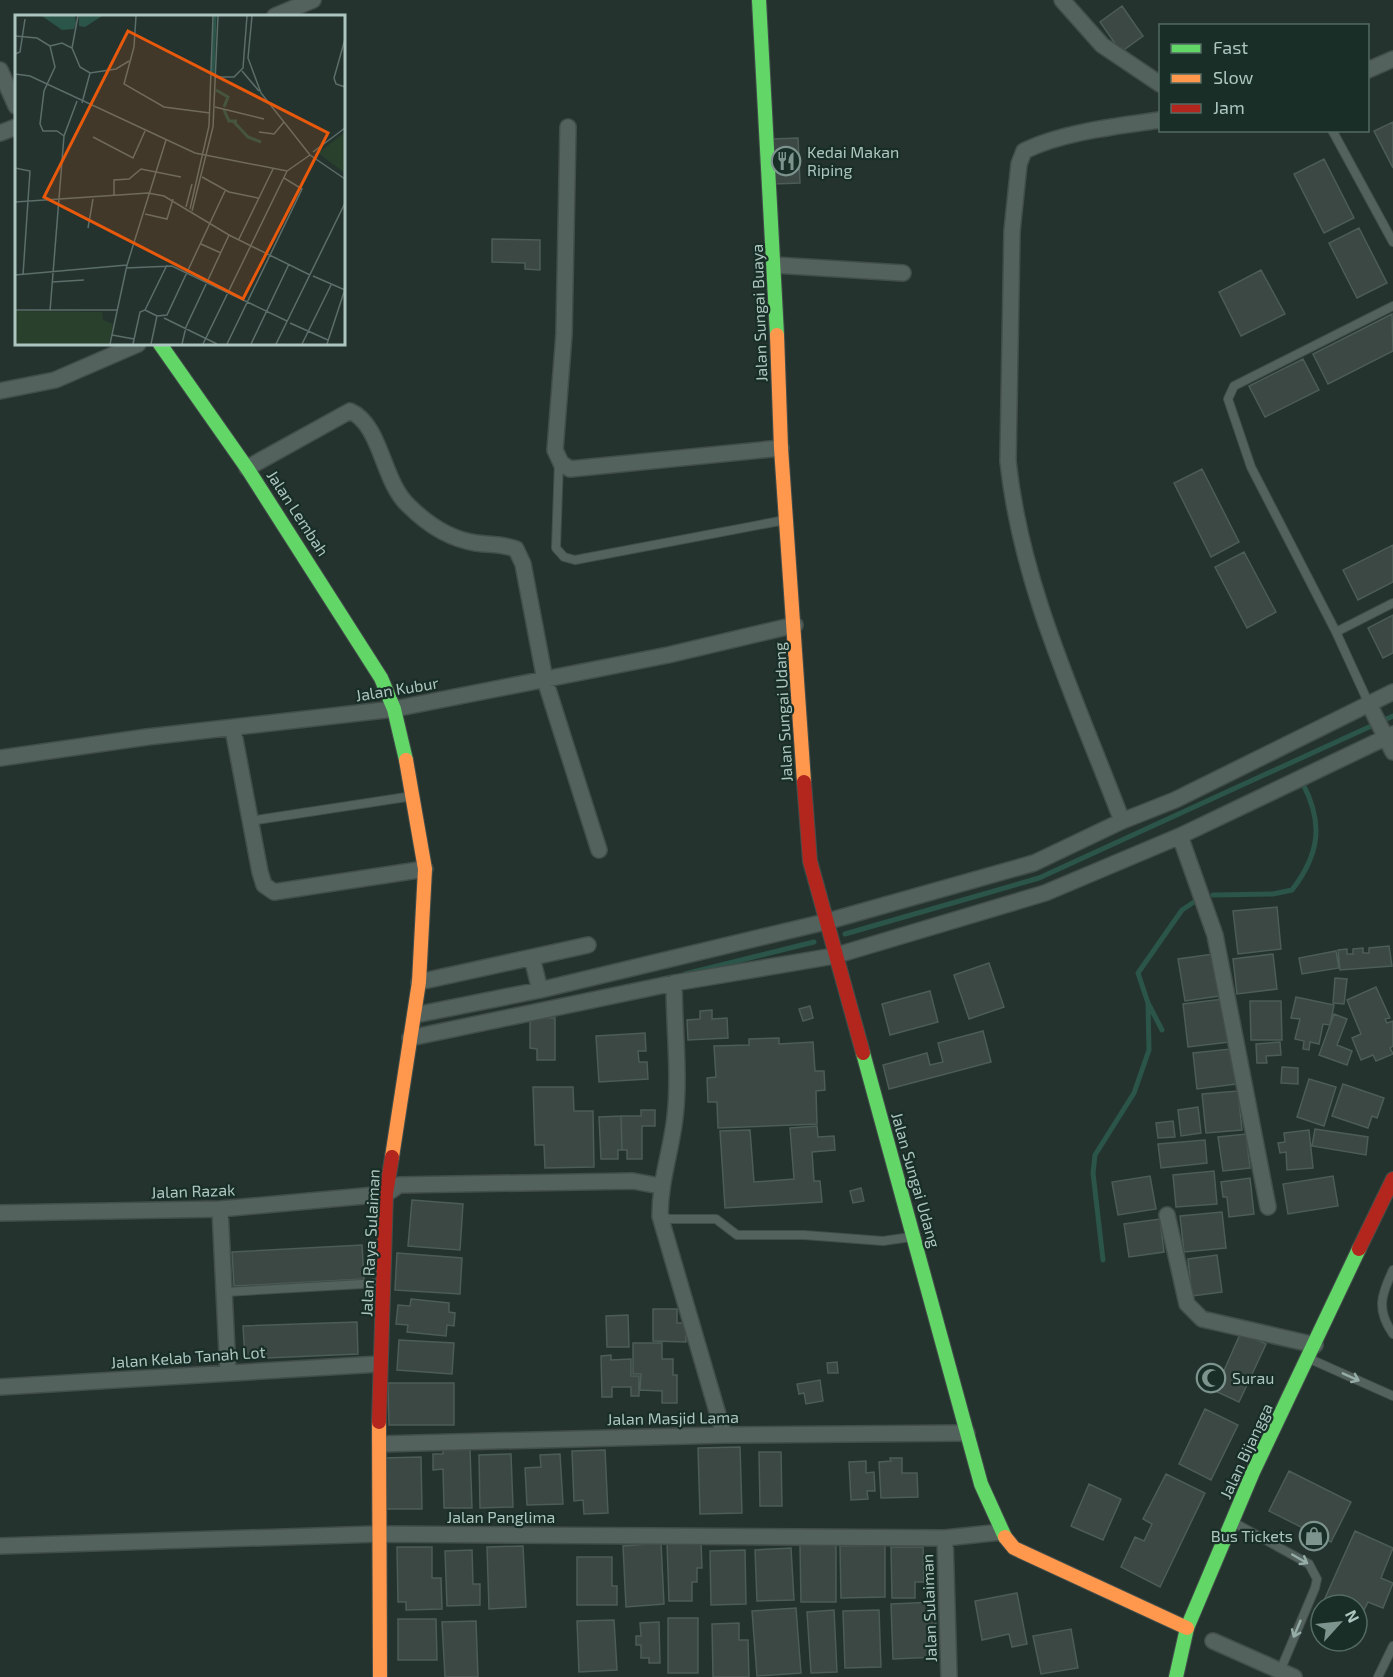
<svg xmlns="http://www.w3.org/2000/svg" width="1393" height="1677" font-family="'Exo 2',sans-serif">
	<rect width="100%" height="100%" fill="#25332f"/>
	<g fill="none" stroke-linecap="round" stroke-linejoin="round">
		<!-- stream -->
		<path stroke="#2a5548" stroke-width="5" d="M1213,895L1273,894L1292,890C1319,855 1324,824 1303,784
			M845,934L1039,878L1393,716
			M685,974L814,942
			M1162,1030L1148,1003L1138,973L1182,910L1197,900
			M1103,1260L1093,1173L1095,1155L1134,1093L1149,1050L1148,1003"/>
	</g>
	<!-- building -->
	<path fill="#3c4844" stroke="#4c5c57" stroke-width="1.5" d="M1122,6L1143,36L1121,52L1100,22Z
		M1393,122V168L1374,131Z
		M798,138L800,183L773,184L772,139Z
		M1324,159L1354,218L1324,233L1294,174Z
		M1359,228L1387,283L1357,298L1329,243Z
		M492,239L540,240V270L525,269V263L492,262Z
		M1261,270L1285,314L1241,336L1219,292Z
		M1392,314L1393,351L1328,384L1313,354Z
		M1303,359L1319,390L1265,417L1249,386Z
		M1202,469L1239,542L1211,557L1174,483Z
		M1393,545V582L1358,600L1343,570Z
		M1244,552L1276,612L1247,628L1215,567Z
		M1393,615V653L1383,658L1368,628Z
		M1277,907L1281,949L1238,954L1233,911Z
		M1389,946L1392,966L1340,970L1338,950L1347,949V954H1353V949L1363,948V953H1369V948Z
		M1336,951L1339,968L1302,974L1299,958Z
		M1213,954L1219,996L1185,1001L1178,959Z
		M1273,954L1277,989L1237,994L1233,959Z
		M989,963L1004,1007L969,1019L954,975Z
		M1335,978L1347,979L1344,1004L1333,1003Z
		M1376,987L1390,1018L1385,1019L1387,1023L1393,1021V1046L1390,1048L1393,1054L1376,1061L1373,1055L1361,1060L1352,1038L1361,1034L1347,1000Z
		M930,991L938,1022L890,1035L882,1004Z
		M1296,997L1334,1005L1330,1025L1323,1024L1319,1044L1310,1042L1309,1050L1303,1049L1304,1041L1295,1039L1300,1019L1291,1018Z
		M1223,999L1229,1042L1188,1047L1183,1004Z
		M1250,1001H1281L1282,1040H1251Z
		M810,1006L813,1018L803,1021L799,1009Z
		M712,1010V1019L727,1018L728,1038L688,1040L687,1020L700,1019V1011Z
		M1334,1014L1347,1019L1337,1045L1352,1051L1347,1065L1319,1055Z
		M530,1017L555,1018V1060H537V1049L530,1048Z
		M983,1031L991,1062L889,1089L883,1065L927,1053L930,1065L943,1062L938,1043Z
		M645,1033L646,1051H638L639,1062H647L648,1079L599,1082L596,1036Z
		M779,1038V1044L813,1042L815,1071H824L825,1090L816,1091L817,1124L718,1128L717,1102H708L707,1078L716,1077L714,1046L749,1045V1039Z
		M1280,1042L1281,1055L1266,1056L1267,1063H1257L1256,1044Z
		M1231,1049L1236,1084L1197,1089L1193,1053Z
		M1282,1067L1298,1068V1084L1281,1083Z
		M1309,1079L1336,1087L1324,1126L1297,1117Z
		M1343,1084L1384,1098L1377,1118L1372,1116L1368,1128L1332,1116Z
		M533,1087H573L574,1111H593L594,1167L545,1168L544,1145H535Z
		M1238,1091L1242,1130L1206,1133L1202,1094Z
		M1198,1107L1201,1133L1181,1136L1178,1110Z
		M641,1110H655V1126H642V1159H627V1150H622L621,1116H641Z
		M621,1116L622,1150H618V1159H601L599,1117Z
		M1173,1121L1175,1137L1158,1138L1156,1123Z
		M817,1126L818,1137L834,1136L835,1150L812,1152L814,1181H820L822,1202L725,1208L720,1131L750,1130L754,1182L794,1179L790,1128Z
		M1315,1129L1368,1137L1366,1155L1312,1146Z
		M1309,1130L1313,1168L1287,1170L1286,1152L1280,1153L1278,1143L1285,1142L1284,1133Z
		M1246,1134L1250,1168L1223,1171L1218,1137Z
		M1205,1140L1207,1163L1161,1168L1158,1144Z
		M1214,1171L1217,1204L1176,1207L1173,1175Z
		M1150,1176L1156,1209L1118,1215L1112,1182Z
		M1333,1176L1338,1206L1288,1214L1283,1184Z
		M1250,1178L1254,1214L1229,1217L1227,1197H1223L1221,1182Z
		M861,1188L864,1201L853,1203L850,1191Z
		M412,1200L463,1204L460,1250L408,1246Z
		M1222,1212L1226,1248L1184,1252L1180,1216Z
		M1160,1219L1164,1252L1129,1257L1124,1224Z
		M362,1245L364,1279L234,1286L232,1252Z
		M397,1253L462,1258L460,1294L395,1290Z
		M1217,1255L1222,1292L1192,1296L1188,1259Z
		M411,1299L449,1303V1312L455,1313L454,1326L447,1325L446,1336L407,1332L408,1325L396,1324L398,1305L410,1306Z
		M653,1309H677V1323H686V1342L653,1341Z
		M628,1315L629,1347H607L606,1316Z
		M357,1322L358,1354L245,1359L243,1326Z
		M1241,1332L1266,1344L1239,1402L1215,1391Z
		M399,1340L454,1343L452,1374L397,1370Z
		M633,1343H662V1359H673V1375H677V1403H662V1391L640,1390L641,1374H633Z
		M611,1355V1360L631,1359V1376H639V1396H631V1387H612V1397H602L601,1356Z
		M837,1362L838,1373H828L827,1363Z
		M1208,1368L1221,1373L1213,1389L1201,1383Z
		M820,1380L823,1401L806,1404L804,1393L799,1394L797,1384Z
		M388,1383H454V1425H389Z
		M1205,1409L1238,1425L1211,1480L1179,1464Z
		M740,1447L742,1513L700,1514L698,1448Z
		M470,1449L472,1508H444L443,1469L433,1470V1454H443V1450Z
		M605,1450L608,1513L584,1514L583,1500L574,1501L572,1451Z
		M759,1452H781L782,1506H760Z
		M511,1454L513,1507L480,1508L479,1455Z
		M560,1454L563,1504L527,1505L525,1468L541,1467L540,1455Z
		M421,1457L422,1509H384L383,1458Z
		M890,1458H902V1473H917L918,1497L881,1498L879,1462L891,1461Z
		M866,1461V1473L874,1472L875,1491H867L868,1499L851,1500L849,1462Z
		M1289,1471L1351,1502L1331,1542L1269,1511Z
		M1166,1474L1205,1493L1160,1587L1121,1567L1135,1537L1144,1541L1152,1524L1143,1519Z
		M1089,1484L1121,1499L1103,1540L1071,1526Z
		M1355,1531L1393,1548L1381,1578L1393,1583L1383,1608L1368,1602L1357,1624V1605H1322Z
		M701,1542L702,1568H697V1582H692V1601H669L667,1543Z
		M661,1543L664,1604L626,1607L623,1546Z
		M800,1545H836V1602H801Z
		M885,1545V1597L841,1598L840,1546Z
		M523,1546L526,1607L489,1609L487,1547Z
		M397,1547H432V1578H441L442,1609L406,1610V1602H398Z
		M891,1547H923L924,1582H915V1598H892Z
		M791,1548L794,1600L757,1601L755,1550Z
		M472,1550L473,1584H480V1605L447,1606L445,1551Z
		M745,1550L746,1604L711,1605L710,1551Z
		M577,1557H612V1586H617V1605H577Z
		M1017,1593L1027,1644L1012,1647L1009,1634L982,1640L975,1601Z
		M935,1602L937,1657L893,1659L891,1604Z
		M796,1608L801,1673L757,1676L752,1611Z
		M834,1610L837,1672L811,1673L807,1612Z
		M879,1610L881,1667L845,1668L843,1611Z
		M668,1618H698V1673H668Z
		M398,1619H436L437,1660H398Z
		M614,1620L617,1670L579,1672L577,1621Z
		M476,1621L478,1677H445L442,1622Z
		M659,1622L660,1663H649V1658H641V1645H636V1636H641L640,1623Z
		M739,1623V1640H748L749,1677H713L712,1624Z
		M1071,1629L1078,1668L1041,1674L1033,1636Z"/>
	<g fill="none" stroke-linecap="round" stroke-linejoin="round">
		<!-- lane casing -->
		<g stroke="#424e4a" stroke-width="10">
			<path id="lane" d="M1332,130L1393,242
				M559,461L556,548L564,557L575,560L785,520
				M1336,632L1393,603
				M1369,704L1336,632L1251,467L1228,399L1234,386L1393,306
				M250,821L413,796
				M660,1216L670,1219H716L737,1235H804L883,1241L911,1237
				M1393,1270C1381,1295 1376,1310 1393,1334
				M226,1292L380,1283
				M1310,1359L1393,1396
				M1233,1522L1309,1564L1317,1579L1315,1588L1280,1671
				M1378,1677L1393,1646"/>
		</g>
		<!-- street casing -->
		<g stroke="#424e4a" stroke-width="18">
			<path id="street" d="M1062,0L1102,45L1160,84
				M275,16L313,0
				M0,70L16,106
				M1368,70L1393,59
				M568,127L564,334L555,450L561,463L570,469L781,448
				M0,133L16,127
				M774,265L903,273
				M0,391L55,380L138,344
				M247,468L350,411C382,425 382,482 409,506C428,525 449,539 476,543C490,545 503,544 516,549L523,564L545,680L599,850
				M1369,704L1393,752
				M233,729L260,872L264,885L274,892L425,869
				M0,758L147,737L394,709L668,655L795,625
				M1122,821C1078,704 1021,587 1008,461L1012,231L1019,164L1024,151C1062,132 1118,126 1160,120
				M1180,836L1215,935L1268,1207
				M532,958L540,990
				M419,982L588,945
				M674,983C674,1025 680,1076 675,1117C671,1152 660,1180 660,1216L724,1435
				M415,1015L540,990L825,922L1034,863L1122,821L1175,800L1393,692
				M410,1038L674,983L834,956L1045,893L1180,836L1393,734
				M220,1209L228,1372
				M0,1213L220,1209L386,1194L399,1185L633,1181L660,1186
				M1167,1215L1187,1304L1202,1319L1315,1345
				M0,1387L379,1364
				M380,1444L724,1435L967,1433
				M945,1538L949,1677
				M0,1546L377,1534L945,1538L1001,1532
				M1213,1641L1294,1677"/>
		</g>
		<!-- fast casing -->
		<g stroke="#424e4a" stroke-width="16">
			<path id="fast" d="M759,0L777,335
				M160,344L247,468L381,678L394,709L406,760
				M863,1053L981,1484L1005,1537
				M1176,1677L1187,1628L1253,1472L1359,1249"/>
		</g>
		<!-- slow casing -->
		<g stroke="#424e4a" stroke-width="16">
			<path id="slow" d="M777,335L781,448L804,782
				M392,1157L419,982L425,869L406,760
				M379,1422L380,1677
				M1005,1537L1014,1548L1187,1628"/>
		</g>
		<!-- jam casing -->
		<g stroke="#424e4a" stroke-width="16">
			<path id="jam" d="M804,782L810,861L863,1053
				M1359,1249L1393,1179
				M379,1422L386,1194L392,1157"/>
		</g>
		<!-- lane -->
		<use href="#lane" stroke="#54625e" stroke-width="8"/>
		<!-- street -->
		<use href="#street" stroke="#54625e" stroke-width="15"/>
		<!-- fast -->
		<use href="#fast" stroke="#63d668" stroke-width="14"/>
		<!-- slow -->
		<use href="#slow" stroke="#ff974d" stroke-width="14"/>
		<!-- jam -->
		<use href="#jam" stroke="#b3261e" stroke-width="14"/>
	</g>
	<!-- one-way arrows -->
	<defs><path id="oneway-shaft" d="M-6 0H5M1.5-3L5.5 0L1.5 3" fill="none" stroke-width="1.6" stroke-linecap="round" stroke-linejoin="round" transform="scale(1.5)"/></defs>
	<g stroke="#96ada7">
		<use href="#oneway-shaft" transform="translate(1351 1377) rotate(24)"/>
		<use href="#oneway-shaft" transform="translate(1300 1559) rotate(30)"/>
		<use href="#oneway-shaft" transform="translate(1297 1629) rotate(113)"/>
	</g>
	<!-- icons -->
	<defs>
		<g id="restaurant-ring" transform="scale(1.5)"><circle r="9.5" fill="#182e27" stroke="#7d938d" stroke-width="1.5"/><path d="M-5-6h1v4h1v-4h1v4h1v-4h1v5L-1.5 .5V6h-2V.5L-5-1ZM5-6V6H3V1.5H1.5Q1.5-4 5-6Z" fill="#7d938d"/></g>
		<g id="mosque-ring" transform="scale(1.5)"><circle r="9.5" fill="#182e27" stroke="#7d938d" stroke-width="1.5"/><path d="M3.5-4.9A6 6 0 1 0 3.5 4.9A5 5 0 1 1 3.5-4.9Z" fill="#7d938d"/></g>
		<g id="shop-ring" transform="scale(1.5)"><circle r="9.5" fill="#182e27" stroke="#7d938d" stroke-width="1.5"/><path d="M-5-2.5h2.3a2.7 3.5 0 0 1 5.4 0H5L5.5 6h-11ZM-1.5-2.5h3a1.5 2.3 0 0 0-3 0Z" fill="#7d938d"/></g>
	</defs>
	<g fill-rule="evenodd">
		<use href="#restaurant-ring" x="786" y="161"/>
		<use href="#mosque-ring" x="1211" y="1378"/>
		<use href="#shop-ring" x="1314" y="1536"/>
	</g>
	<g text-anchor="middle" stroke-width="4.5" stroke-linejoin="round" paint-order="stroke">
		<!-- poi labels -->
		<g font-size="16" fill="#acc6bf" stroke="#182e27" text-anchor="start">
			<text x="807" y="158">Kedai Makan<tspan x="807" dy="18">Riping</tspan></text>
			<text x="1232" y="1384">Surau</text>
			<text x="1293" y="1542" text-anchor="end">Bus Tickets</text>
		</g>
		<!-- street labels -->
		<g font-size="16" fill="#acc6bf" stroke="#182e27">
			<text transform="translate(759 313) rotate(-92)" y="6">Jalan Sungai Buaya</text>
			<text transform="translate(298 513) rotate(57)" y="6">Jalan Lembah</text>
			<text transform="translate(397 689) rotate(-9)" y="6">Jalan Kubur</text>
			<text transform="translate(783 712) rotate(-93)" y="6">Jalan Sungai Udang</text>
			<text transform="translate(916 1180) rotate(74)" y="6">Jalan Sungai Udang</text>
			<text transform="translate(193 1191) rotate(-2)" y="6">Jalan Razak</text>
			<text transform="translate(370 1243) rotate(-87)" y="6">Jalan Raya Sulaiman</text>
			<text transform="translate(188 1357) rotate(-4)" y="6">Jalan Kelab Tanah Lot</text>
			<text transform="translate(673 1418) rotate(-1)" y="6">Jalan Masjid Lama</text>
			<text transform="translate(1246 1451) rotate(-65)" y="6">Jalan Bijangga</text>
			<text x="501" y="1523">Jalan Panglima</text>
			<text transform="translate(929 1608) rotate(-92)" y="6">Jalan Sulaiman</text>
		</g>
	</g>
	<!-- overview -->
	<g transform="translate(15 15)">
		<rect width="330" height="330" fill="#25332f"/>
		<path d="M330,117V158L303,138ZM0,296L87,297L88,305L98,309L94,329H4L0,327Z" fill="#28402c"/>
		<path d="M27,1H60L61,8L59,14L47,15ZM64,1H87L70,12L64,11Z" fill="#2a5548"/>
		<path fill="none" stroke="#2a5548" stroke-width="3" d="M198,60L200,1M201,75L213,82L209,92M209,95L214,106H222M218,106L233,122L246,127"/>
		<path fill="none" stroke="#5b6e69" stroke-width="1.5" d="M121,1L119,32L109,69L149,92L195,98M237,1L233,43L246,78L295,140L330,164M0,21L22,23L35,31L40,52L29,76L25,109L28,116H42L49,121M330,24L319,63L321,69L330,72M35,31L47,28L57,33L65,52L75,58L101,54L114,46M57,33L63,1M0,39L5,37L10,4M227,56L244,76M0,59L15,61L180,138L272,156L295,140M199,62H219L228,53L232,1M67,88L75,58M200,92L249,104M244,117L259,119L269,107M78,122L118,143L130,116M298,137L330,113M0,153L15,156L8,260M187,162L214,177L243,183M99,181V165L114,164L126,154L166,162M0,187L133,178L149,181L214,220L295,260M171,192L177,169M175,194L194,111L198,1M177,196L198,112L203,1M130,199L152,204L158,184M73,213L78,184M224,224L258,154M186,229L206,238M111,253L157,251L272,306M0,260L112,250M298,261L330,275M37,267L69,265M0,295H102M130,295L142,301L136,329M35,296L49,121L62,86M142,301L152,300L210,176M149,303L202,329M275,308L313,325M97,320L119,324M95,329L112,250L151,125M118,329L125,297L130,295L152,250M167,329L171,312L214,220M188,329L272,156M212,329L287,174L269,163M236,329L274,249M261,329L330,188M287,329L316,270M312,329L330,274"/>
		<path fill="#e8590c" fill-opacity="0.15" stroke="#e8590c" stroke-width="3" d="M113,16L313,118L228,284L29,182Z"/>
		<rect width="330" height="330" fill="none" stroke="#acc6bf" stroke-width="3"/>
	</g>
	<!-- legend -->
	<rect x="1159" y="24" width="210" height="108" fill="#182e27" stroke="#536b64" stroke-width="1.5"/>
	<rect x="1171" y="44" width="30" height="9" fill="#63d668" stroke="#536b64" stroke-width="1.5"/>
	<text x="1213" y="54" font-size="18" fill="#acc6bf">Fast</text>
	<rect x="1171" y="74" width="30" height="9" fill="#ff974d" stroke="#536b64" stroke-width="1.5"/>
	<text x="1213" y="84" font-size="18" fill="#acc6bf">Slow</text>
	<rect x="1171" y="104" width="30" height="9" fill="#b3261e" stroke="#536b64" stroke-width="1.5"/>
	<text x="1213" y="114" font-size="18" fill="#acc6bf">Jam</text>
	<!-- north arrow -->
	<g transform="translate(1339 1623) rotate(63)"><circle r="28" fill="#182e27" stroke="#536b64" stroke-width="1.5"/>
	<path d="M0-4.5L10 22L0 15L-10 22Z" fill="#7d938d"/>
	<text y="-9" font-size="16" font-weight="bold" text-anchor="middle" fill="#acc6bf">N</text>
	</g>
</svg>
